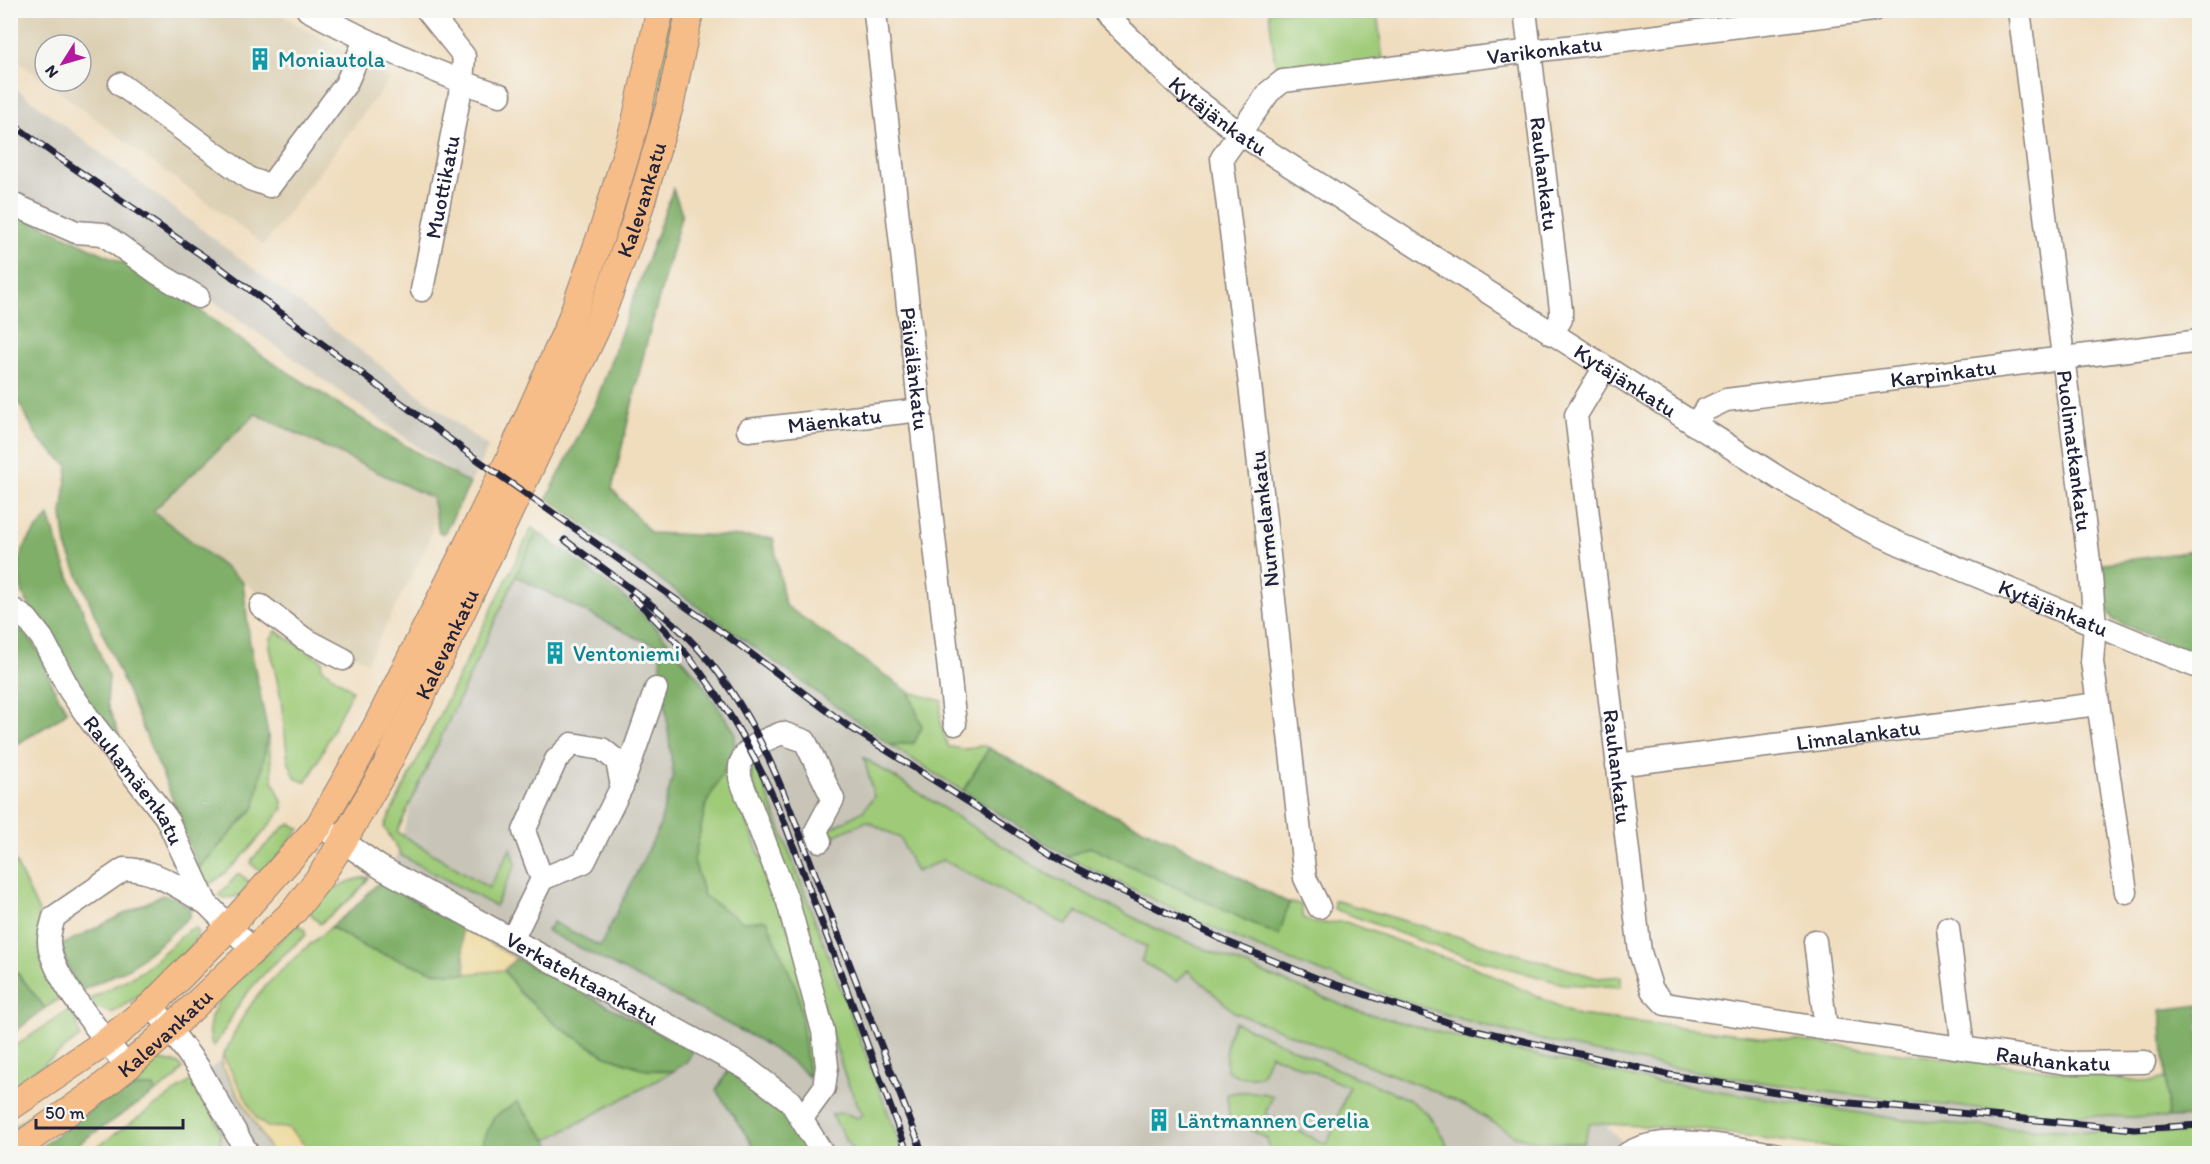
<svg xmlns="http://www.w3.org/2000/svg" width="2210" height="1164" font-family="Itim,sans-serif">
	<rect width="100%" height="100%" fill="#f6f6f2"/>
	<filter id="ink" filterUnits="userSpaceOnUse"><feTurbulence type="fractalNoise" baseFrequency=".0167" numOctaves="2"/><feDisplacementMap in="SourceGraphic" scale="12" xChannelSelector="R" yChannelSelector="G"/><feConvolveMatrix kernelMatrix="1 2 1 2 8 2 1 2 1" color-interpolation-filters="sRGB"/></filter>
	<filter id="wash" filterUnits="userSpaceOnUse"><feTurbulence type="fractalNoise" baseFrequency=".008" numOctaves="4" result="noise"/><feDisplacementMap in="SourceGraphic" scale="24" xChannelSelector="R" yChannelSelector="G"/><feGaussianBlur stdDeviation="1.35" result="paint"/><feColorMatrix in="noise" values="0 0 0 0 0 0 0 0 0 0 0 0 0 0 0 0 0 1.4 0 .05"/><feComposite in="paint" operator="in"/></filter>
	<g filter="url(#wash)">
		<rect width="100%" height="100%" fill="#f0ddbe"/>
		<!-- built -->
		<path fill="#dbcfb2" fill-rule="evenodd" d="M10,11H275L390,79L264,245L11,56ZM45,45H81V81H45Z
			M256,414L432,498L436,515L427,546L367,662L299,625L153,511Z"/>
		<!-- industrial -->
		<path fill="#c8c4b8" d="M10,84L488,447L470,484L164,266L11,194Z
			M579,520L890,745L1067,857L1237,939L1341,978L1449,1015L1538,1038L1642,1062L1802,1090L1944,1105L2107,1117H2200L2199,1132H2105L2006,1128L1905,1120L1719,1092L1636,1078L1543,1057L1354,1010L1154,928L1050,876L1077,900L1593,1112L1633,1153L148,1154L160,1106L224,1058L387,888L430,739L534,538L631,605L559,548Z"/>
		<!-- green -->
		<path fill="#9fcb78" stroke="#60765a" stroke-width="1.5" d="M671,11H681L637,182L585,329L523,455Z
			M1269,11H1377L1383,61L1276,73Z
			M532,528L537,531L397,832L489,888L511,848L516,864L495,906L402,856L384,827Z
			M276,631L323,661L321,667L352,690L312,773L305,782L296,779L288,761L281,699L270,647L271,638Z
			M909,692L942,701C938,718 941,731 949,747C954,747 960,749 965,749C975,748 979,743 989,748L963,791L890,745L914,743L922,727Z
			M268,733L273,781L282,801L283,809C263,832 233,873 206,886L198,869L255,807Z
			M864,758L1047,874L1154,928L1354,1010L1468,1040L1636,1078L1905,1120L2006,1128L2105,1132H2199V1153L1877,1154L1695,1129L1590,1123L1583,1143L1539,1142L1515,1136L1470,1108L1436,1092L1234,1012L1188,970L1177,982L1141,961L1147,947L1077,912L1067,925L943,860L916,872L900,838L867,821L829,838L825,832L863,811L874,797Z
			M755,762L903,1153H854L831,1114L844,1113L857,1118L863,1115L847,1082L753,782L751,771Z
			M726,767L799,958L818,1059L809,1077L798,993L743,922L704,896L694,860L706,804Z
			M291,824L300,829L263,874L251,864L252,859L284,827Z
			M1090,847L1278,935L1289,903L1301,904L1303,917C1316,928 1330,921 1346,922L1438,956L1467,964L1578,1015L2150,1082L2166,1078L2168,1118C2015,1115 1862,1100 1711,1074C1623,1059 1534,1041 1448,1015C1379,994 1304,967 1238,939C1180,914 1124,884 1067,857Z
			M10,851L39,912L40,953L44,970L61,998L45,1008L11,965Z
			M239,873L254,886L240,896L224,898L219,895Z
			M369,877C358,896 336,910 320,924L309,912C321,893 347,879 369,877Z
			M1334,900L1598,978L1621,976V987L1563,984L1442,949L1334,909Z
			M297,924L304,929L306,935C282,956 256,978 238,1006C230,1019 224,1033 214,1046L212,1045L209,1030L211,1017L220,998Z
			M331,927L368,949L435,972L466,974L504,970L519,992L556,1025L604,1055L646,1070L674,1071L547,1140L517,1102L481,1147L506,1153L320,1154L310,1151L288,1128L267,1127L257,1119L223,1056C229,1045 234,1033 240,1022C261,983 298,955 331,927Z
			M196,928L198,931C193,958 136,999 112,1013L96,1007L90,999L141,972L189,930Z
			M69,1010L77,1022L80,1037L11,1089V1049Z
			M1235,1022L1337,1069L1408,1099L1427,1113L1445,1140L1449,1153H1271L1267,1139L1229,1117L1227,1094C1243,1090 1257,1091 1273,1096L1265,1114L1327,1145L1349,1087L1270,1054L1262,1075C1249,1079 1238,1078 1227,1070C1225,1052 1225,1037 1235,1022Z
			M159,1060L177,1063L183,1068L176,1078L156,1092L153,1087H121L152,1063Z
			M192,1080C204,1101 230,1129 217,1153H88Z
			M67,1090L72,1094L11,1139V1128Z"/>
		<!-- forest -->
		<path fill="#7faf68" stroke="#506852" stroke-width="1.5" d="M673,189L682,213L645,349L612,489L651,533L773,538L785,605L909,692L922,727L914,743L890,745L547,498L596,402Z
			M10,210L155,278L270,361L391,437L470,484L444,534L439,532L432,498L256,414L153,511L243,582L250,644L268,733L255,807L198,869L171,795L66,546L62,514L68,466L39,440L16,397L11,381Z
			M49,516L64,563L109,677L107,703L126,753L107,731L24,597C11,559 23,543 49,516Z
			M537,531L622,595L656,628L697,676L735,732L734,752L706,804L694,860L704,896L743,922L767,920L798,993L809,1077L791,1061L757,1039L547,931L553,922L600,946L659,828L673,775L659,645L637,638L515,576Z
			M2199,550V657L2113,620L2106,608L2099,564Z
			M17,626L31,640L42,656L52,685L67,711L60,718L11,748V627Z
			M989,748L1085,802L1173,842L1289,903L1279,936L1090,847L1067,857L963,791Z
			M380,881L461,927L466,974L435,972L368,949L331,927L354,908Z
			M162,895L176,898L190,908V916L163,941L129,968L83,990L77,987L59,946Z
			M516,958L693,1051L687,1061L674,1071L647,1070L604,1055L556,1025L519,992L504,970Z
			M11,965L45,1008L11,1035H10Z
			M2199,1005V1117L2168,1118L2161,1010Z
			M728,1071C767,1088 789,1118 811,1153H758L716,1090Z
			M121,1087H154L156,1092L64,1153L31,1154Z
			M517,1102L547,1140L553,1151L506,1153L481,1147L493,1118Z"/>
		<!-- sand -->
		<path fill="#eeda9e" stroke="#887e6c" stroke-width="1.5" d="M461,927L516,958L504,970L466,974Z
			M223,1056L257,1119L267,1127L288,1128L310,1150L320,1153H272L221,1065Z"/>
	</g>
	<g filter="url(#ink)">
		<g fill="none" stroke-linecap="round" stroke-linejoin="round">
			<!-- minor casing -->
			<g stroke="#89807c" stroke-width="25">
				<g id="minor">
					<path d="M308,10C370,43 433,73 500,95"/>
					<path id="s1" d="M878,10L875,13L955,724"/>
					<path id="s2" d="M1101,10L1183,90L1239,133L1782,480L1861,526L1900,544L2200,668"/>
					<path id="s3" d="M1525,10L1561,310V319L1552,334"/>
					<path id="s4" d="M2019,10L2091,577L2095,625L2092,662L2126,892"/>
					<path d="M120,84L250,179L270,186L346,84L365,40"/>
					<path d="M10,203L76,232L103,234L159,274L198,297"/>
					<path id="s5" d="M422,290L462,83L464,56L427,10"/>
					<path id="s6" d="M1605,367L1576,415L1640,952L1652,990L1665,1004L1826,1029L2068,1063L2144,1062"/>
					<path id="s7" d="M1695,425L1705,410L1726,400L2200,341"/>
					<path id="s8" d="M748,430L921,410"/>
					<path d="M261,606L303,638L343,659"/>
					<path id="s9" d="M14,610L27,619L42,638L70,691L90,720L166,817L206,903L253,950"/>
					<path id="s10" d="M1617,765L2098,704"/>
					<path id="s11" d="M328,831L380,867L746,1068L790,1101L823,1154"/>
					<path d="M542,879L524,831L556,760L572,744L602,749L617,761L622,786"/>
					<path id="s12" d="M1319,907L1305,878L1251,393L1222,158L1269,92L1283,81L1873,10"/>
					<path d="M1948,928L1963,1048"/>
					<path d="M512,940L542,879L584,862L622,786L656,689"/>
					<path d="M1815,941L1826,1029"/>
					<path d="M152,1005L198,1067L248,1154"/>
					<path d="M127,1067C106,1039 48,974 49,940C49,933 52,925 54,917L124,869C155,869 179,888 206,903"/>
					<path d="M802,1118L824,1088L827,1066L823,1031L788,902L740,778C740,773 739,766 741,762C747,746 767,739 782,733L805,741L833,799L816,831L820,841"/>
					<path d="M1627,1154C1663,1131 1734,1148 1774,1154"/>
				</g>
			</g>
			<!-- major casing -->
			<g stroke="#89807c" stroke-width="29">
				<g id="major">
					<path d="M10,1107L107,1041L152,1005L229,927L319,826L376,727L464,552L510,458L569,325L605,224L635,124L660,10"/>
					<path id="s13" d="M10,1153L93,1094L127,1067L170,1029L294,911L320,877L343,841L383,772L423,693L596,329L634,226L670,105L690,10"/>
				</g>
			</g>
			<!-- minor -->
			<use href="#minor" stroke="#fff" stroke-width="22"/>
			<!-- major -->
			<use href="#major" stroke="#f7bd88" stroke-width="27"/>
			<!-- rail casing -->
			<g stroke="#22223b" stroke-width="7">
				<path id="rail" d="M10,122L58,157L222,269L468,453L726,635L845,724L1063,862L1225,941L1316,978L1459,1026L1670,1075L1839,1102L2135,1129L2200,1125
					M565,540C616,579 669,612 710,662C764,729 791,811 821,890C855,978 889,1066 923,1154
					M631,596C702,660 748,736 785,824L908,1154"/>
			</g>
			<!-- rail -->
			<use href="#rail" stroke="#f6f6f2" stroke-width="4.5" stroke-dasharray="14" stroke-linecap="butt"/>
		</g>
	</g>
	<!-- icons -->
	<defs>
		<g id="building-bare" transform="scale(1.8)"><path d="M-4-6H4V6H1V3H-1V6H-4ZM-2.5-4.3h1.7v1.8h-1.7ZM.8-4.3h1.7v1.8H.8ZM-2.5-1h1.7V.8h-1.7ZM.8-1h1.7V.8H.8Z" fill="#0f9aa8" stroke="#f6f6f2" stroke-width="2.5" paint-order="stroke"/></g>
	</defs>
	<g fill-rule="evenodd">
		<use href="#building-bare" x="260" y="59"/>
		<use href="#building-bare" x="555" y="653"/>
		<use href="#building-bare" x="1159" y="1120"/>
	</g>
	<g text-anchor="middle" stroke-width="6" stroke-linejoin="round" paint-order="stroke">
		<!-- street labels -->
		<g font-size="22" fill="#22223b" stroke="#f6f6f2">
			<text dy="8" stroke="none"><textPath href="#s12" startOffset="1119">Varikonkatu</textPath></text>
			<text dy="8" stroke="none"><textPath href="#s2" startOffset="158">Kytäjänkatu</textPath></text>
			<text dy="8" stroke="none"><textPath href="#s3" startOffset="165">Rauhankatu</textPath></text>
			<text dy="8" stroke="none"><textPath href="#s5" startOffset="105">Muottikatu</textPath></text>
			<text dy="8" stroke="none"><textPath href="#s13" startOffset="1168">Kalevankatu</textPath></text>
			<text dy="8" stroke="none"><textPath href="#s1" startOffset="362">Päivälänkatu</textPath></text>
			<text dy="8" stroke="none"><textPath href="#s7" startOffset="260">Karpinkatu</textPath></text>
			<text dy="8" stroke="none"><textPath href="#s2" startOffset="644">Kytäjänkatu</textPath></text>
			<text dy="8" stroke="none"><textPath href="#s8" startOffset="87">Mäenkatu</textPath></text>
			<text dy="8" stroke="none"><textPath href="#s4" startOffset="444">Puolimatkankatu</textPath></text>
			<text transform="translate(1264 519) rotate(-96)" y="8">Nurmelankatu</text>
			<text dy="8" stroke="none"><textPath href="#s2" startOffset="1130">Kytäjänkatu</textPath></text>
			<text dy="8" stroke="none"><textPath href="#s13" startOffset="682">Kalevankatu</textPath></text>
			<text dy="8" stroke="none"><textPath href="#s10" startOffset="243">Linnalankatu</textPath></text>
			<text dy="8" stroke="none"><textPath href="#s6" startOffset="410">Rauhankatu</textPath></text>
			<text dy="8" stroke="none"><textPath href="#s9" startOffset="210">Rauhamäenkatu</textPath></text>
			<text dy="8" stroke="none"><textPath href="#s11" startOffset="294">Verkatehtaankatu</textPath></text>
			<text dy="8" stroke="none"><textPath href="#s13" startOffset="196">Kalevankatu</textPath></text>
			<text dy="8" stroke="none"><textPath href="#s6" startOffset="1048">Rauhankatu</textPath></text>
		</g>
		<!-- culture labels -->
		<g font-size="22" fill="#0d838f" stroke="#f6f6f2" text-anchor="start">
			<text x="278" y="67">Moniautola</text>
			<text x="573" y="661">Ventoniemi</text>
			<text x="1177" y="1128">Läntmannen Cerelia</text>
		</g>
	</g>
	<!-- margin -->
	<rect width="2210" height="1164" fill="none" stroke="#f6f6f2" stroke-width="36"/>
	<!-- north arrow -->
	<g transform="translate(63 63) rotate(233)"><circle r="28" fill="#f6f6f2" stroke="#a1a1a9" stroke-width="1.5"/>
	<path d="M0-4.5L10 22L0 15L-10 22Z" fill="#b5179e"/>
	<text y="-9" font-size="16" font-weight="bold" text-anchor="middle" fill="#22223b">N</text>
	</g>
	<!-- scale -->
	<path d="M36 1119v9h147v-9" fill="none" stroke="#22223b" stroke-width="3"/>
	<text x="45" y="1119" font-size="18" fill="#22223b" stroke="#f6f6f2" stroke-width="4.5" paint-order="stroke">50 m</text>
</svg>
